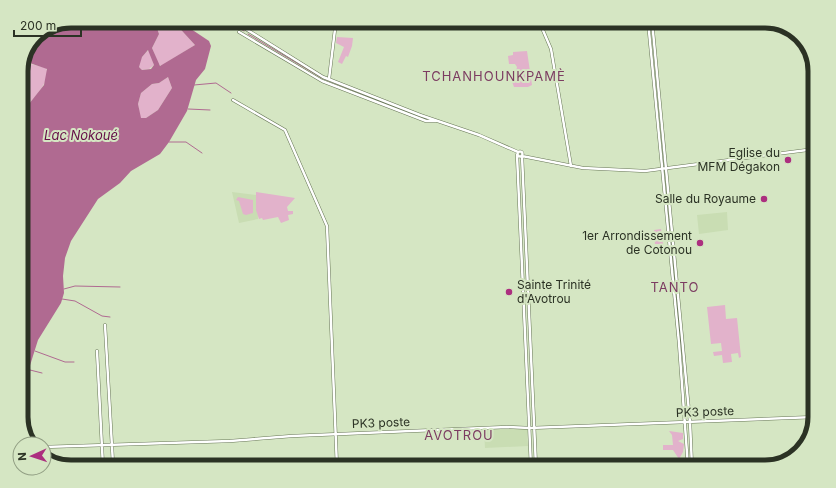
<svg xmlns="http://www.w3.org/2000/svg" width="836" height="488" font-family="Inter,sans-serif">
	<rect width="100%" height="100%" fill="#d5e6c3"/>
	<!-- built -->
	<path fill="#c9ddb3" d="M232,192L257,195L258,219L239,223Z
		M727,212L728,230L699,234L697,215Z
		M527,427L528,446L485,448L484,429Z"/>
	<!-- green -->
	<path fill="#e2b2cb" d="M162,21H173L195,45L161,66L158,63L152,48L159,34L157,28Z
		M337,37L353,38L352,46L348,57L346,56L342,64L338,62L344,47L336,43Z
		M149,50L154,65L149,69L142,70L139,67C139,59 143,55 149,50Z
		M527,51L532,85L528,87H514L511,79L515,76L517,67L515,64H509L508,56L513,55V52Z
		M24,61L31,64L46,68C53,82 28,103 21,114V68Z
		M168,77L172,88L158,110L146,118H140L138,104L141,93L152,84L159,83Z
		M256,192L295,198L287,207L288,211H293V214L288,215L289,220L281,223L278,217L263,220L262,218L259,219L256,210Z
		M238,197L253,200V213L246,215L243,214L239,201L236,200Z
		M661,229L663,244H655L654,236L656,234H655L654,230Z
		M725,305L726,319L737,318L741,357L739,358L738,353L731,354L732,362L723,363L722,355L714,356L713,352L722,351L721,343L711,344L707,307Z
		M669,431L683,433V439L678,441L684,444L683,452L679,459L673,450H663V445H673L672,435Z
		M711,461H739L743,467H711Z"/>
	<!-- water -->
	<path fill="#b06a91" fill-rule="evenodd" d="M71,21H162L157,28L159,34L152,48L160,66L195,45L173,21H179L209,41L211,46L205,69L196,80L187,111L169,142L160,154L131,171L120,183L98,199L71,241L65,258L63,276L64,293L61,303L38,340L21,394V114L44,85L47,69L24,61L36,36ZM148,50L154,65L151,69L142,70L139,67L142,57ZM168,77L172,88L158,110L146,118H141L138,104L141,93L152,84L159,83Z"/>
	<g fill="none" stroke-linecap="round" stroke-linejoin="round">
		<!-- stream -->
		<path stroke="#b06a91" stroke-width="1" d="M228,21L244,31
			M248,34L322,78L418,116
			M194,85L216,83L231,93
			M188,109L210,110
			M423,118L427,119
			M169,142H186L202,153
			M64,289L75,286L120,287
			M62,299L75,301L102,316L110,317
			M35,351L65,362H74
			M30,370L42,373"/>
		<!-- tertiary casing -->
		<g stroke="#677656" stroke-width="3.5">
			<path id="tertiary" d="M539,21L551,49L571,166
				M648,21L679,343L688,467
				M652,21L690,422L692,467
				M241,26L323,77L420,115L479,135L518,152
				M239,32L322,81L426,121H435
				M329,79L336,21
				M233,100L285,130L327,226L337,467
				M517.5 154a2.5 2.5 0 1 1 5 0a2.5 2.5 0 1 1-5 0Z
				M517,155L531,467
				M522,156L536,467
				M522,156L583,168L645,171L815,149
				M105,325L113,464
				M97,351L103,467
				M44,447L230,441L292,436L507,427L530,428L815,417"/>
		</g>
		<!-- tertiary -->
		<use href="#tertiary" stroke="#fff" stroke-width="2.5"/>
	</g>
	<!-- markers -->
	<g fill="#ac2f7f" stroke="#d5e6c3" stroke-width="1.5">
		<circle cx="788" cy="160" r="4"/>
		<circle cx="764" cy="199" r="4"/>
		<circle cx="700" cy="243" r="4"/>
		<circle cx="509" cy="292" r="4"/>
	</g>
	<g text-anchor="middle" stroke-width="4" stroke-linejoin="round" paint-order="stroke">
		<!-- poi labels -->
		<g font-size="12" fill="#2b3224" stroke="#d5e6c3" text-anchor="end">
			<text x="780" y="157">Eglise du<tspan x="780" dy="14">MFM Dégakon</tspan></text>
			<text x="756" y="203">Salle du Royaume</text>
			<text x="692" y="240">1er Arrondissement<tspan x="692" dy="14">de Cotonou</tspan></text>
			<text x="517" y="289" text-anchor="start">Sainte Trinité<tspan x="517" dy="14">d'Avotrou</tspan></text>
		</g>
		<!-- street labels -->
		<g font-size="12" fill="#2b3224" stroke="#d5e6c3">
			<text transform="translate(705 412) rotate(-2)" y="4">PK3 poste</text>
			<text transform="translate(381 423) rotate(-2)" y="4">PK3 poste</text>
		</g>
		<!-- neighbourhood labels -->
		<g font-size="13" letter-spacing="1" fill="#7c3c61" stroke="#d5e6c3">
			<text x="494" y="81">TCHANHOUNKPAMÈ</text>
			<text x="675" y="292">TANTO</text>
			<text x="459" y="440">AVOTROU</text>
		</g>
		<!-- water labels -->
		<g font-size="13" font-style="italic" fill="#650e47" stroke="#d5e6c3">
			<text x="81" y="140">Lac Nokoué</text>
		</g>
	</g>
	<!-- crop -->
	<path d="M0 0H836V488H0ZM71 28H765A43 43 0 0 1 808 71V417A43 43 0 0 1 765 460H71A43 43 0 0 1 28 417V71A43 43 0 0 1 71 28Z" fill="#d5e6c3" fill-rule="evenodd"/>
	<path fill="none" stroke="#2b3224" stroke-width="5" d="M71 28H765A43 43 0 0 1 808 71V417A43 43 0 0 1 765 460H71A43 43 0 0 1 28 417V71A43 43 0 0 1 71 28Z"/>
	<!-- north arrow -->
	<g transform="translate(32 456) rotate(267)"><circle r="19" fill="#d5e6c3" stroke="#919e83"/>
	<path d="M0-3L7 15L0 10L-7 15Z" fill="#ac2f7f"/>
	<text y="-6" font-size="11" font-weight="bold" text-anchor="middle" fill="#2b3224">N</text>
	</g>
	<!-- scale -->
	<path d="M14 30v6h67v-6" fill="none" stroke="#2b3224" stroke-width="2"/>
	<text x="20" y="30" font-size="12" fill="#2b3224" stroke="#d5e6c3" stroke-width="3" paint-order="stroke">200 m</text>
</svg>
